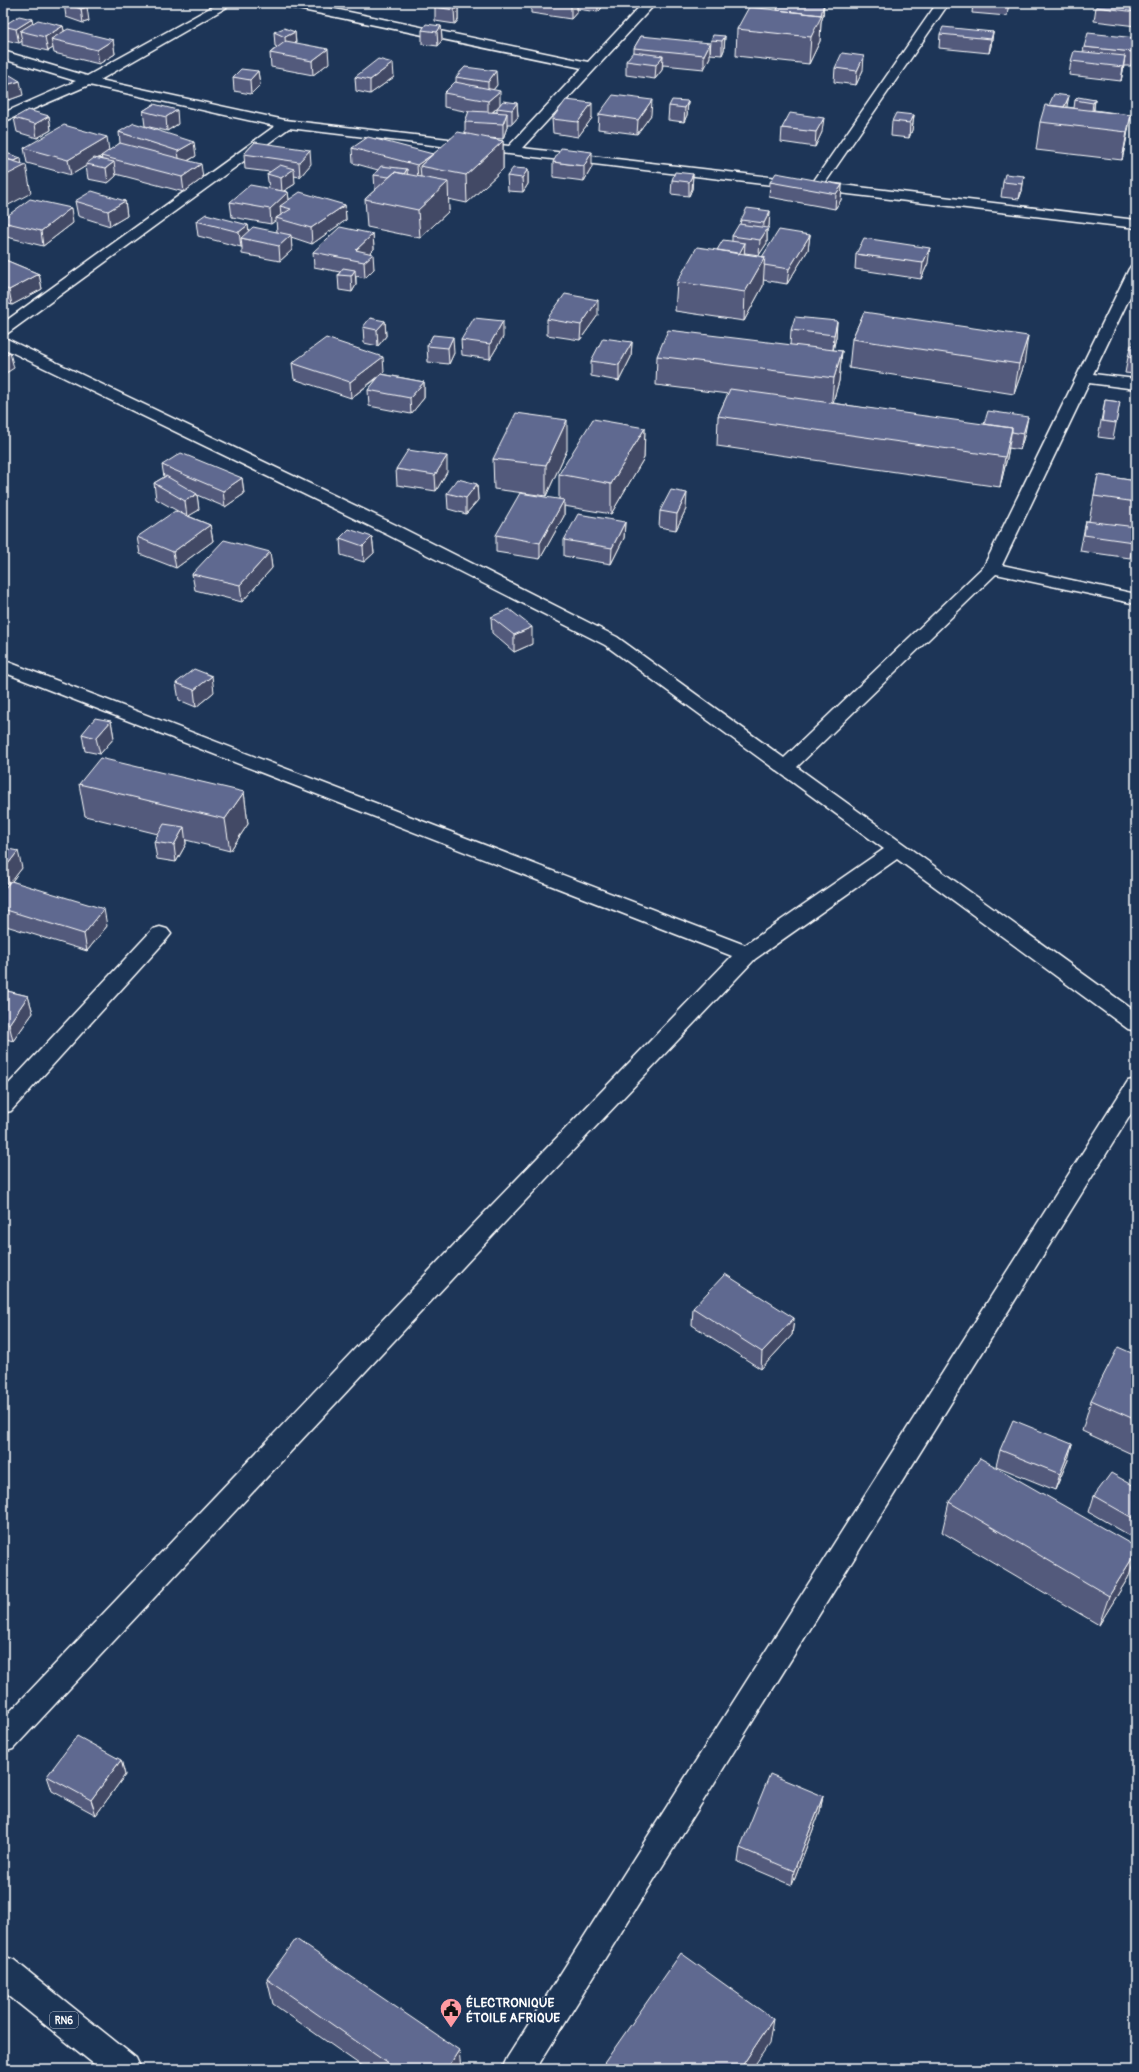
<svg xmlns="http://www.w3.org/2000/svg" width="1139" height="2072" font-family="Pangolin,sans-serif">
	<rect width="100%" height="100%" fill="#1d3557"/>
	<filter id="ink" filterUnits="userSpaceOnUse"><feTurbulence type="fractalNoise" baseFrequency=".025" numOctaves="2"/><feDisplacementMap in="SourceGraphic" scale="8" xChannelSelector="R" yChannelSelector="G"/><feConvolveMatrix kernelMatrix="1 2 1 2 8 2 1 2 1" color-interpolation-filters="sRGB"/></filter>
	<g filter="url(#ink)">
		<g fill="none" stroke-linecap="round" stroke-linejoin="round">
			<!-- minor casing -->
			<g stroke="#fff" stroke-width="3">
				<path id="minor" d="M219,3H234L100,80L285,120L509,146L582,68L288,7L282,3H306L588,62L643,3H656L522,148L813,182L937,3H949L825,183L1136,220V228L289,128L8,333L3,335V323L275,126L89,85L3,122V113L76,81L3,59V51L87,76Z
					M1136,265V284L1093,374L1136,379V389L1089,383L1002,565L1136,594V604L996,574L797,767L1136,1012V1031L1128,1029L897,859L755,959L505,1222L13,1749L3,1752V1719L489,1208L732,956L3,672V660L745,945L884,849L605,645L386,534L3,348V337L398,526L617,637L784,758L984,566L1129,269L1131,266Z
					M160,927L167,929L171,934L167,939L11,1111L3,1113V1090L153,929Z
					M1136,1079V1106L536,2069H502L507,2058L1128,1081Z"/>
			</g>
			<!-- trunk casing -->
			<g stroke="#fff" stroke-width="3">
				<path id="trunk" d="M3,1956L14,1960L136,2058L141,2069H100L3,1991Z"/>
			</g>
			<!-- minor -->
			<use href="#minor" fill="#1d3557" fill-rule="evenodd"/>
			<!-- trunk -->
			<use href="#trunk" fill="#1d3557" fill-rule="evenodd"/>
		</g>
		<!-- wall -->
		<path fill="#525a7c" stroke="#fff" fill-rule="evenodd" d="M64,3H77L89,21L83,23L66,17Z
			M531,3H601V9L598,12L577,9V12L571,19L531,13Z
			M824,3L823,16L821,22L820,41L809,64L736,56L737,29L777,10Z
			M973,3H1009L1007,16L972,13Z
			M1136,3V26L1094,21L1096,7Z
			M435,7H458V20L455,24L435,21Z
			M33,23L63,26L64,31L113,40L115,54L99,64L54,53L53,48L48,51L22,45V41L19,43L6,40L3,26Z
			M441,26L442,40L438,46L422,44V30Z
			M274,32H295L296,43L329,63L313,75L271,67L270,53L277,47L275,46Z
			M993,32L991,46L989,53L939,48L940,34Z
			M641,36L710,57L704,69L663,65L662,70L655,79L626,75V61L634,52V48Z
			M725,36L724,50L722,55L710,54L711,40Z
			M1084,47L1135,52L1131,66H1124L1121,81L1069,75L1071,61L1083,52Z
			M465,67L497,85L493,90L500,104L517,103L518,117L512,124H507V127L503,139L488,138L503,141V169L467,203L448,199L449,211L420,238L367,227L365,199L375,190L374,175L378,170L353,163L352,148L433,154L465,134V122L469,112L444,107V93L456,82V77ZM497,108V112H493Z
			M835,68L863,70L856,85L834,82Z
			M258,71L260,85L251,94L234,91L233,77Z
			M355,77H394L370,94L356,91Z
			M3,78L23,95L9,100L3,96Z
			M1075,100H1095L1094,110L1131,115L1122,160L1036,150L1040,122L1067,107L1074,108Z
			M688,101L687,115L684,122L668,120L669,106Z
			M154,104L178,124L167,131L145,126L143,111Z
			M599,114L651,115L637,134L598,129Z
			M914,115L912,130L909,138L891,136L892,121Z
			M49,116L51,130L37,138L17,132L14,118Z
			M592,118L578,137L553,133L552,119Z
			M782,128L822,132L815,147L781,142Z
			M119,132L196,156L188,161L203,178L184,192L116,174V176L108,183L88,179L86,166L71,175L27,163L24,148L109,151L120,143ZM101,156L102,159L98,158Z
			M255,142L311,164L300,177L294,176L295,184L284,191L288,192L289,200L345,205L346,220L312,244L291,237L292,250L280,261L242,254V247H241L198,236L196,221L248,225L249,231L277,232L276,220L271,224L232,217L230,202L269,188L267,174L270,172L245,169L244,154Z
			M553,162L592,167L584,181L553,177Z
			M528,169V184L523,192L508,191L507,176Z
			M693,174L692,189L689,196L671,194L672,180Z
			M1024,176L1022,191L1019,199L1001,197L1003,182Z
			M770,182L842,185L841,200L835,209L769,197Z
			M75,201H125L127,216L110,226L78,216Z
			M770,211L769,226L767,230V243L759,255L745,253V254L762,257L810,235L808,250L787,284L763,280V286L744,321L675,311L677,282L717,250L732,241V236L740,224L741,220Z
			M3,219L73,223L43,246L3,236Z
			M373,234L374,249L370,253L374,269L365,278L356,276V285L352,292L339,290L338,275L340,272L314,267L313,252Z
			M856,254L928,263L921,279L855,269Z
			M3,259L39,274L42,289L12,305L3,302Z
			M864,312L1024,365L1014,394L849,368L852,339Z
			M598,315L580,340L547,335V319Z
			M385,321L386,336L378,346L364,343L363,327Z
			M837,321L836,337L833,350L842,351L839,381L833,403L1025,433L1020,450L1009,448L1007,458L1000,487L717,446L718,416L728,394L656,385L657,356L790,345L791,330Z
			M1136,327V343H1133Z
			M433,335L454,353L449,364L428,362L427,346Z
			M503,337L490,359L462,355L461,340Z
			M632,342L631,357L619,381L591,376V361Z
			M1136,345V374L1125,373L1128,357Z
			M292,363L384,372L382,374L424,382V398L411,414L369,406L368,390L379,377L351,398L294,379Z
			M1105,400L1120,402L1113,439L1098,437Z
			M645,428L644,458L611,514L564,506V516L540,559L496,552V535L559,499V474Z
			M567,450L546,496L494,489L493,459Z
			M1136,463V476L1133,475Z
			M162,465L242,478L244,494L225,507L197,495L199,510L188,516L210,525L213,541L176,568L140,554L137,537L183,514L156,499L154,483L164,477Z
			M396,469L447,472L436,491L397,485Z
			M1098,475L1136,481V533H1135L1130,558L1080,551L1086,521H1089Z
			M477,484L478,500L466,514L448,509L447,493Z
			M686,509L676,530L659,527L660,511Z
			M625,522L624,538L611,564L564,556V540Z
			M372,537L374,553L364,562L341,555L340,538Z
			M270,552L272,568L242,602L195,590L192,574Z
			M491,617L532,644L514,652L492,633Z
			M176,683L214,692L196,707L179,700Z
			M111,721L114,738L100,754L85,751L82,734Z
			M79,784L244,792L248,824L230,851L186,840V844L176,862L157,859L154,842L158,834L85,816Z
			M3,848L22,868L12,881L107,926L87,951L3,925V890L8,884L3,883Z
			M3,990L28,996L33,1013L13,1041L3,1038Z
			M693,1308L794,1318L792,1335L761,1369L692,1325Z
			M1136,1355V1456L1082,1431L1091,1400Z
			M1000,1450L1068,1460L1055,1490L996,1466Z
			M1136,1487V1539L1089,1512L1094,1496Z
			M949,1502L1128,1578L1099,1625L942,1532Z
			M1136,1633V1643L1133,1642Z
			M121,1760L125,1775L96,1815L52,1791L47,1776Z
			M823,1796L820,1811L792,1885L738,1862L740,1848Z
			M267,1979L461,2069H366L273,2004Z"/>
		<!-- shaded-wall -->
		<path fill="#424a65" stroke="#fff" d="M573,3H577V12L571,19V5Z
			M598,3H601V9L598,12Z
			M824,3L823,16L821,22L820,41L809,64L811,37Z
			M87,7L89,21L83,23L81,9Z
			M458,7V20L455,24L454,10Z
			M32,19L35,33L20,31L22,41L19,43L16,29Z
			M63,26L66,40L51,39L53,48L48,51L45,37Z
			M441,26L442,40L438,46L437,32Z
			M295,32L296,46L286,51L285,37Z
			M993,32L991,46L989,53L991,39Z
			M725,36L724,50L722,55V41Z
			M113,40L115,54L99,64L97,50Z
			M710,43V57L704,69V55Z
			M1136,43L1135,52L1131,66L1133,52Z
			M328,49L329,63L313,75L312,61Z
			M663,56L662,70L655,79L656,65Z
			M864,56L863,70L856,85L857,71Z
			M1125,56L1123,71L1121,81L1123,67Z
			M393,63L394,77L370,94V80Z
			M258,71L260,85L251,94L250,80Z
			M496,71L497,85L488,96V82Z
			M20,81L23,95L9,100L6,85Z
			M500,91V105L488,116V101Z
			M1069,96L1066,111L1064,108Z
			M652,100L651,115L637,134L638,120Z
			M1095,100L1093,114L1091,118L1093,103Z
			M688,101L687,115L684,122L685,108Z
			M517,103L518,117L512,124V110Z
			M592,103V118L578,137V122Z
			M177,110L178,124L167,131L166,117Z
			M507,113V127L503,139V124Z
			M914,115L912,130L909,138L910,123Z
			M1131,115L1126,142L1122,160L1127,132Z
			M49,116L51,130L37,138L35,124Z
			M824,118L822,132L815,147L816,132Z
			M107,137L109,151L88,165L86,164V166L71,175L68,160Z
			M503,141V169L467,203L466,175Z
			M194,142L196,156L180,165L178,151Z
			M310,150L311,164L300,177L299,162Z
			M592,152V167L584,181V166Z
			M433,154L420,166L421,178L418,180L417,165Z
			M21,158L22,167L26,165L31,193L3,208V177L9,164Z
			M114,162L116,176L108,183L106,168Z
			M201,164L203,178L184,192L182,177Z
			M294,169L295,184L282,192L281,178Z
			M407,169L408,184L401,179Z
			M528,169V184L523,192L522,178Z
			M693,174L692,189L689,196V182Z
			M1024,176L1022,191L1019,199L1022,184Z
			M448,182L449,211L420,238L418,210Z
			M842,185L841,200L835,209L836,194Z
			M288,192L290,207L280,206L281,215L276,218V220L271,224L270,209Z
			M125,201L127,216L110,226L108,211Z
			M345,205L346,220L312,244L311,228Z
			M71,208L73,223L43,246L41,231Z
			M770,211L769,226L767,230V243L759,255L760,240L763,236L764,223Z
			M248,225L250,240L241,238L242,247H241L239,232Z
			M373,234L374,249L361,262L356,250Z
			M291,235L292,250L280,261L279,246Z
			M810,235L808,250L787,284L789,269Z
			M745,243L744,258L737,257Z
			M930,248L928,263L921,279L923,263Z
			M373,254L374,269L365,278L364,262Z
			M765,257L763,286L744,321L745,292Z
			M355,270L356,285L352,292L351,276Z
			M39,274L42,289L12,305L9,290Z
			M598,300V315L580,340L581,325Z
			M385,321L386,336L378,346L377,330Z
			M503,321V337L490,359V344Z
			M837,321L836,337L833,351L834,335Z
			M1028,336L1024,365L1014,394L1019,364Z
			M453,337L454,353L449,364L448,348Z
			M632,342L631,357L619,381V365Z
			M842,351L839,381L831,408L834,378Z
			M10,353L14,368L3,375V357Z
			M383,357L384,372L351,398L350,382Z
			M424,382V398L411,414L410,398Z
			M1028,417L1025,433L1020,450L1023,434Z
			M567,420V450L546,496V465Z
			M645,428L644,458L611,514V484Z
			M1012,428L1007,458L1000,487L1005,457Z
			M447,456V472L436,491L435,475Z
			M242,478L244,494L225,507L223,491Z
			M477,484L478,500L466,514V498Z
			M687,493L686,509L676,530L677,514Z
			M197,494L199,510L187,517L185,501Z
			M564,500V516L540,559V543Z
			M625,522L624,538L611,564L612,548Z
			M210,525L213,541L176,568L173,552Z
			M372,537L374,553L364,562L363,546Z
			M270,552L272,568L242,602L240,585Z
			M532,627V644L514,652V635Z
			M212,676L214,692L196,707L194,690Z
			M111,721L114,738L100,754L96,738Z
			M244,792L248,824L230,851L225,819Z
			M184,827L186,844L176,862L174,845Z
			M18,851L22,868L9,885L5,868Z
			M104,909L107,926L87,951L84,934Z
			M28,996L33,1013L13,1041L9,1024Z
			M794,1318L792,1335L761,1369L762,1352Z
			M1072,1444L1068,1460L1055,1490L1060,1474Z
			M1136,1552V1555L1128,1578L1099,1625L1109,1596Z
			M121,1760L125,1775L96,1815L91,1800Z
			M823,1796L820,1811L792,1885L794,1871Z
			M773,2019L769,2044L752,2069H740Z
			M459,2050L461,2069H447Z"/>
		<!-- building -->
		<path fill="#5f6990" stroke="#fff" d="M64,3H77L87,7L81,9Z
			M439,3L458,7L454,10L435,7Z
			M555,3H573L571,5Z
			M779,3H824L821,15L777,10Z
			M1098,3H1136V12L1096,7Z
			M749,7L822,15L811,37L737,29Z
			M19,16L32,19L16,29L3,26Z
			M38,20L63,26L45,37L20,31Z
			M426,24L441,26L437,32L422,30Z
			M943,27L993,32L991,39L940,34Z
			M284,28L295,32L285,37L274,32Z
			M68,29L113,40L97,50L51,39Z
			M1088,33L1136,38V43L1133,52L1084,47Z
			M713,35L725,36L722,41L711,40Z
			M641,36L710,43L704,55L634,48Z
			M286,41L328,49L312,61L270,53Z
			M1074,51L1125,56L1123,67L1071,61Z
			M633,52L663,56L656,65L626,61Z
			M842,53L864,56L857,71L835,68Z
			M378,59L393,63L370,80L355,77Z
			M465,67L496,71L488,82L456,77Z
			M241,69L258,71L250,80L233,77Z
			M10,75L20,81L6,85L3,84V78Z
			M455,82L500,91L488,101L444,93Z
			M1054,94L1069,96L1064,107L1049,105Z
			M613,95L652,100L638,120L599,114Z
			M1078,97L1095,100L1093,103L1075,100Z
			M566,100L592,103L578,122L552,119Z
			M672,100L688,101L685,108L669,106Z
			M503,101L517,103L512,110L497,108Z
			M154,104L177,110L166,117L143,111Z
			M1045,105L1131,115L1127,132L1040,122Z
			M28,110L49,116L35,124L14,118Z
			M469,111L507,113L503,124L465,122Z
			M790,113L824,118L816,132L782,128Z
			M896,113L914,115L910,123L892,121Z
			M134,123L194,142L178,151L119,132Z
			M64,125L107,137L68,160L24,148Z
			M458,132L503,141L466,175L420,166Z
			M368,137L433,154L417,165L352,148Z
			M255,142L310,150L299,162L244,154Z
			M120,143L201,164L182,177L101,156Z
			M561,148L592,152L584,166L553,162Z
			M3,152L21,158L14,161L3,158Z
			M3,158L26,165L3,177Z
			M94,158L114,162L106,168L86,164Z
			M280,165L294,169L281,178L267,174Z
			M381,166L407,169L404,174L395,172L389,177L374,175Z
			M513,168L528,169L522,178L507,176Z
			M395,172L448,182L418,210L365,199Z
			M675,172L693,174L689,182L672,180Z
			M776,173L842,185L836,194L770,182Z
			M1005,174L1024,176L1022,184L1003,182Z
			M250,185L288,192L270,209L230,202Z
			M92,191L125,201L108,211L75,201Z
			M300,192L345,205L311,228L276,218L291,209L280,206Z
			M30,199L71,208L41,231L3,222V219Z
			M747,208L770,211L764,223L741,220Z
			M206,214L248,225L239,232L196,221Z
			M739,224L768,228L760,240L732,236Z
			M253,227L291,235L279,246L241,238Z
			M340,227L373,234L356,250L373,254L364,262L313,252Z
			M779,230L810,235L789,269L764,265L765,257H762Z
			M864,238L930,248L923,263L856,254Z
			M723,240L745,243L739,254L717,250Z
			M697,247L765,257L745,292L677,282Z
			M3,259L39,274L9,290L3,287Z
			M343,268L355,270L351,276L338,275Z
			M565,294L598,300L581,325L547,319Z
			M864,312L1028,336L1019,364L852,339Z
			M795,317L837,321L834,335L791,330Z
			M370,318L385,321L377,330L363,327Z
			M474,318L503,321L490,344L461,340Z
			M668,330L842,351L834,378L657,356Z
			M433,335L453,337L448,348L427,346Z
			M326,338L383,357L350,382L292,363Z
			M603,338L632,342L619,365L591,361Z
			M1131,345H1136V358L1128,357Z
			M3,350L10,353L3,357Z
			M381,374L424,382L410,398L368,390Z
			M730,389L1012,428L1005,457L718,416Z
			M1105,400L1120,402L1116,423L1102,421Z
			M988,411L1028,417L1023,434L1012,432V428L984,424Z
			M516,413L567,420L546,465L493,459Z
			M593,419L645,428L611,484L559,474Z
			M408,450L447,456L435,475L396,469Z
			M181,453L242,478L223,491L162,465Z
			M1098,475L1136,481V502L1094,496Z
			M166,476L197,494L185,501L154,483Z
			M458,479L477,484L466,498L447,493Z
			M671,490L687,493L677,514L660,511Z
			M520,493L564,500L540,543L496,535Z
			M175,511L210,525L173,552L137,537Z
			M578,514L625,522L612,548L564,540Z
			M1086,521L1136,527L1133,542L1084,535Z
			M349,529L372,537L363,546L340,538Z
			M224,540L270,552L240,585L192,574Z
			M509,609L532,627L514,635L491,617Z
			M194,669L212,676L194,690L176,683Z
			M95,718L111,721L96,738L82,734Z
			M100,758L244,792L225,819L79,784Z
			M164,824L184,827L174,845L154,842Z
			M3,848L18,851L5,868L3,867Z
			M11,881L104,909L84,934L3,909V890Z
			M3,990L28,996L9,1024L3,1022Z
			M725,1274L794,1318L762,1352L693,1308Z
			M1118,1347L1136,1355V1420L1091,1400Z
			M1013,1420L1072,1444L1060,1474L1000,1450Z
			M980,1458L1136,1547V1552L1109,1596L949,1502Z
			M1111,1473L1136,1487V1520L1094,1496Z
			M77,1736L121,1760L91,1800L47,1776Z
			M770,1774L823,1796L794,1871L740,1848Z
			M296,1939L459,2050L447,2069H396L267,1979Z
			M681,1953L773,2019L740,2069H600Z"/>
	</g>
	<!-- icons -->
	<defs>
		<g id="civic-pin" transform="scale(1.15)"><path d="M0 17L-7.5 6A9.5 9.5 0 1 1 7.5 6Z" fill="#ff9aa2" stroke="#1d3557"/><path d="M-.6-6.5H3V-4.5H.6V-3L4-1V1h2V6H-6V1h2V-1L-.6-3ZM-1.2 2.5V6h2.4V2.5Z" fill="#111"/></g>
	</defs>
	<g fill-rule="evenodd">
		<use href="#civic-pin" x="451" y="2009"/>
	</g>
	<g text-anchor="middle" stroke-width="3.5" stroke-linejoin="round" paint-order="stroke">
		<!-- shield labels -->
		<rect fill="#1d3557" stroke="#bbc2cd" stroke-width="1" x="50" y="2012" width="28" height="16" rx="3"/>
		<g font-size="10" font-weight="bold" fill="#fff">
			<text x="64" y="2024">RN6</text>
		</g>
		<!-- near-poi labels -->
		<g font-size="13" font-weight="bold" fill="#fff" stroke="#1d3557" text-anchor="start">
			<text x="466" y="2007">ÉLECTRONIQUE<tspan x="466" dy="15">ÉTOILE AFRIQUE</tspan></text>
		</g>
	</g>
	<!-- margin -->
	<rect width="1139" height="2072" fill="none" stroke="#1d3557" stroke-width="16"/>
	<rect x="8" y="8" width="1123" height="2056" fill="none" stroke="#fff" stroke-width="1.5" filter="url(#ink)"/>
</svg>
